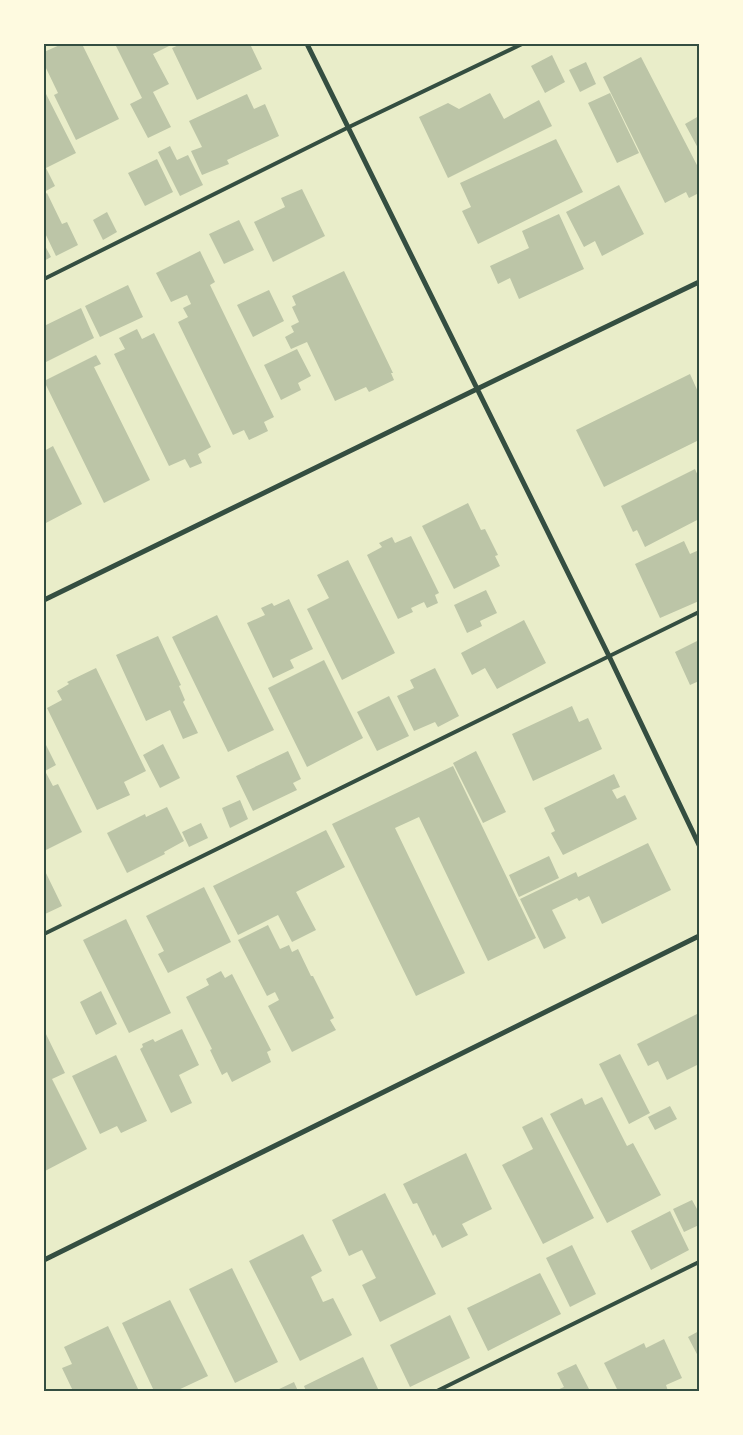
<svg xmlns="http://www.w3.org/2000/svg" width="743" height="1435" font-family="Bitter,serif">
	<rect width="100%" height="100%" fill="#e9edc9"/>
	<!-- building -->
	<path fill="#bcc5a7" d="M62,44H82L119,119L76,140L54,95L58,93L44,64V52Z
		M115,44H173L153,54L169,84L153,92L171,127L148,138L130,104L142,98Z
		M181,44H250L262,69L197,100L172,48Z
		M552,55L565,82L545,93L531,66Z
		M641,57L699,169V193L689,198L686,192L665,203L603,77Z
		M586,62L596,84L580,92L569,70Z
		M44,90L76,153L46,168L55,186L44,192Z
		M490,93L504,119L539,100L552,126L448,178L419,117L448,103L459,109Z
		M610,93L639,153L617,163L588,103Z
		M247,94L254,109L265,104L279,136L227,160L229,164L202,175L191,151L202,147L189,121Z
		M699,116V150L685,124Z
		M556,139L583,192L478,244L462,211L471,207L460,183Z
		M170,146L177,160L188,155L203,185L180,196L158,152Z
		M157,159L173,192L145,206L128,173Z
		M619,185L644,234L602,256L595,241L584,247L566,212Z
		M302,189L325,236L273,262L254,222L285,207L281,198Z
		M47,193L62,224L67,222L78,245L56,256L44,231V195Z
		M107,212L117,232L103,240L93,220Z
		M559,214L584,269L519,299L510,278L498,284L490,266L529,248L522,231Z
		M239,220L254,250L224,264L209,234Z
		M44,244L51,257L44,261Z
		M200,251L215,282L210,285L274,417L264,422L268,431L249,440L244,430L233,435L178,322L188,317L183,308L191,304L187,295L171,302L156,273Z
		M344,271L393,373H391L394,380L369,392L366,387L335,401L307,342L291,349L285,337L294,332L291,326L299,322L292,307L296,305L292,296Z
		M128,285L143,317L100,337L85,306Z
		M269,290L284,321L253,337L237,305Z
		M81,308L94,338L44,363V326Z
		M137,329L142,339L154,333L211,447L198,454L202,463L190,468L185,459L169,466L114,354L125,349L119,338Z
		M297,349L311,376L298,383L301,390L281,400L264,365Z
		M96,355L101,364L94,367L150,480L104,503L44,381Z
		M690,374L699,394V440L604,487L576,430Z
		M53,446L82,504L44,524V451Z
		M695,469L699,478V519L645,547L637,530L633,532L621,506Z
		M468,503L481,530L485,529L498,555L495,556L500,566L454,589L422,526Z
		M411,536L439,593L435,595L438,603L427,608L424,602L411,608L413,612L398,619L367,555L382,547L379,543L392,537L395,543Z
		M684,541L690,554L699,550V601L660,618L635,564Z
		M348,560L395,653L342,680L307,609L329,598L317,575Z
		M486,590L497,613L480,621L482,626L467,633L454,605Z
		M289,599L313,649L290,660L294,668L273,678L247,623L265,615L261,608L272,603L274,606Z
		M217,615L274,730L228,752L172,637Z
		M524,620L546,663L497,689L485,668L472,675L461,653Z
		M158,636L181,685L179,686L185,700L183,702L198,733L183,739L170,710L146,721L116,655Z
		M699,640V681L690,685L675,652Z
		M324,660L363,738L307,767L268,688Z
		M96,668L146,771L124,782L130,795L97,810L47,708L62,700L57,691L69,684L67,682Z
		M435,668L459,716L438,727L435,722L414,731L397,696L414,688L410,680Z
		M389,696L409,736L377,751L357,712Z
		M572,706L579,722L588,718L602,749L533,781L512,734Z
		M44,741L56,765L45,771L53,786L58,784L82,832L44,851Z
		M163,744L180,778L160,788L143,755Z
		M288,751L301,779L293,783L297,790L253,811L236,776Z
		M476,751L506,812L483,823L453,763Z
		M453,766L536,938L488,961L419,817L395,828L465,973L416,996L332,824Z
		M614,774L620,787L612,790L617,799L625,795L637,819L563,855L551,833L555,831L544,808Z
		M240,800L248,819L230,828L222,808Z
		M167,807L184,841L164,852L165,854L127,873L107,833L145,814L146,817Z
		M201,823L208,838L189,847L182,832Z
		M326,830L345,867L296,892L316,930L292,942L278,915L238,935L213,886Z
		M648,843L671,890L602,924L589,896L579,901L577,898L552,910L566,938L544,949L520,899L576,872L578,877Z
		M549,856L559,878L519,897L509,875Z
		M44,869L62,906L45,914L44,912Z
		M204,887L231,942L168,973L158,954L164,951L146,916Z
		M126,919L171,1013L129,1033L83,940Z
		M268,925L280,949L289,945L292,952L298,949L311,976H313L334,1018L330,1020L336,1030L292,1052L268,1006L279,1000L275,992L267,996L238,940Z
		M221,971L225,978L232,974L271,1050L267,1052L271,1062L232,1082L227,1072L222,1075L210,1050L212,1049L186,997L209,985L206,979Z
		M101,991L117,1024L96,1035L80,1002Z
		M699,1013V1064L667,1080L658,1061L648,1066L637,1044Z
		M182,1029L199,1065L179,1075L192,1103L171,1113L140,1049L143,1047L142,1044L153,1039L155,1042Z
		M44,1030L65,1073L52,1079L87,1149L45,1171L44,1169Z
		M620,1054L650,1113L629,1124L599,1064Z
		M116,1055L147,1121L121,1133L117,1126L100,1134L72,1076Z
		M602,1097L627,1146L633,1143L661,1195L607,1223L550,1114L582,1098L585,1105Z
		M670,1106L677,1119L655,1130L648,1117Z
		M542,1117L594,1218L543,1244L502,1165L533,1149L522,1127Z
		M466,1153L492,1209L462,1224L468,1235L442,1248L435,1234L433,1236L417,1203L413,1204L403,1184Z
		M385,1193L436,1294L380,1322L362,1285L376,1278L362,1250L349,1256L332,1220Z
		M692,1200L697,1209L699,1208V1225L684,1232L673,1209Z
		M670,1211L689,1250L651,1270L631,1231Z
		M303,1234L322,1271L311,1277L323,1302L333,1298L352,1335L300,1361L249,1261Z
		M572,1245L596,1294L570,1307L546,1258Z
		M232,1268L278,1362L235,1383L189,1289Z
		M540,1273L561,1314L488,1351L467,1308Z
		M170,1300L208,1376L176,1391H154L122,1323Z
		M450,1315L470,1358L410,1387L390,1345Z
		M108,1326L139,1391H73L62,1368L72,1364L64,1347Z
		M699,1331V1358L688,1337Z
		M664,1339L682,1378L666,1385L668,1391H618L604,1363L644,1343L646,1348Z
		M363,1357L379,1391H306L304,1386Z
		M576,1364L590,1391H555L564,1387L557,1373Z
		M294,1382L298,1391H275Z"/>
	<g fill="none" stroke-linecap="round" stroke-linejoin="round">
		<!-- service -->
		<path stroke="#344e41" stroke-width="4" d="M44,279L349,127L522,44
			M44,934L699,612
			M437,1391L699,1262"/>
		<!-- minor -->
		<path stroke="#344e41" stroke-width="5" d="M307,44L609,656L699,845
			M44,600L477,389L699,282
			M44,1260L699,936"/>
	</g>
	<!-- border -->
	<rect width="743" height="1435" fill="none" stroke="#fefae0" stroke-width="90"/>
	<rect x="45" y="45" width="653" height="1345" fill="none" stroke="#344e41" stroke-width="2"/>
</svg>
